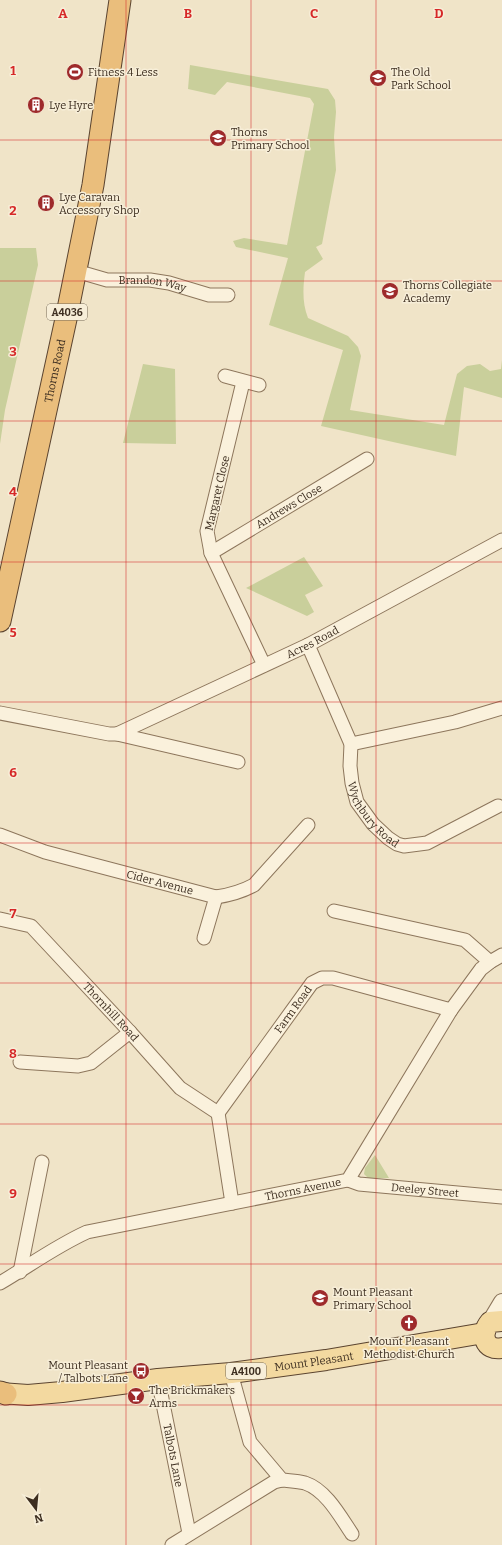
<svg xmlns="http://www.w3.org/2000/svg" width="502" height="1545" font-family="Bitter,serif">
	<rect width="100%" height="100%" fill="#f0e4c8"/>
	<!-- green -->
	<path fill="#c9cf9b" d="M190,65L328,89L335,100L336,112L334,137L336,170L322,244L316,247L323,259L305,272C303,288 302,303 308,318L348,336L358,347L361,356L350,410L444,425L457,374L467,366L480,364L490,371L501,369L502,360V398L464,387L456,456L321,426L343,350L269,325L288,258L236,247L233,241L244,238L287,245L314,104L310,98L227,82L215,95L188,89Z
		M0,248H36L38,265L5,410L0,444Z
		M143,364L175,369L176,444L123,443Z
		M304,557L323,586L305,595L314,612L307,616L246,588Z
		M375,1155L389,1178H368L364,1174L365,1168Z"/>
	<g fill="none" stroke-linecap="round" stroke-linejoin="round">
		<!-- minor casing -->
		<g stroke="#8d765c" stroke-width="15">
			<g id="minor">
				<path id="s1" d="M76,271L107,280H150L169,283L209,295H228"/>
				<path d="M225,376L259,385"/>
				<path d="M243,382L207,531L211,553L264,665"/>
				<path id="s2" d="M211,553L367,459"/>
				<path id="s3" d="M308,645L351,744L350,766L352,783L357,802L373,824L388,838L397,844L404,846L427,843L498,806"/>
				<path d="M0,713L109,734H117L238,762"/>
				<path id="s4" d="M117,734L308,645L502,540"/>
				<path d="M351,744L455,722L502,708"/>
				<path id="s5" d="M0,835L45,852L216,897C230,895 241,892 254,885L308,825"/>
				<path d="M334,911L465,940L490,962"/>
				<path id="s6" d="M0,919L31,926L130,1032L180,1088L218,1113"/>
				<path d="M204,938L216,897"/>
				<path d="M20,1062L78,1066L91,1063L130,1032"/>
				<path id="s7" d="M218,1113L312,983L322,978H333L451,1010"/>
				<path d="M218,1113L232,1203"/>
				<path id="s8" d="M348,1180L359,1184L502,1197"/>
				<path d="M20,1272L42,1162"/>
				<path id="s9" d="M0,1283C29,1266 56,1246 87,1232L348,1180L451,1010L481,969L490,962L502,955"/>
				<path d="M231,1373L250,1442L282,1480C290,1481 297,1481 305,1483C326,1490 340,1516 352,1534"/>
				<path id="s10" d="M158,1379L189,1533"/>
				<path d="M172,1545L274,1482L282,1480"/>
			</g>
		</g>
		<!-- tertiary casing -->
		<g stroke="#8d765c" stroke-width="18">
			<path id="tertiary" d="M490,1322L502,1302"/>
		</g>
		<!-- primary casing -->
		<g stroke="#5b4430" stroke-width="22">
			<g id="primary">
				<path d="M502,1321L490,1322C480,1334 484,1351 502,1348"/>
				<path id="s11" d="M0,1393L28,1395L62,1392L158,1379L231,1373L326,1360L484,1333"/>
			</g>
		</g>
		<!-- trunk casing -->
		<g stroke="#5b4430" stroke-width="23">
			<g id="trunk">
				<path id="s12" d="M0,621L66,319L93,185L120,0"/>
				<path d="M0,1392L6,1394"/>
			</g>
		</g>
		<!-- minor -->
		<use href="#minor" stroke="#faf1dc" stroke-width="13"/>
		<!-- tertiary -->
		<use href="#tertiary" stroke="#faf1dc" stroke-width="16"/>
		<!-- primary -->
		<use href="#primary" stroke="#f3d9a0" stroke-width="20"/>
		<!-- trunk -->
		<use href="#trunk" stroke="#eabe7c" stroke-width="21"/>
	</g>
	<!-- grid -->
	<path fill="none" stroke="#d62828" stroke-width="1" stroke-opacity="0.55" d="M126,0V1545M251,0V1545M376,0V1545M0,140H502M0,281H502M0,421H502M0,562H502M0,702H502M0,843H502M0,983H502M0,1124H502M0,1264H502M0,1405H502"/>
	<!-- icons -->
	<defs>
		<g id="stadium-disc" transform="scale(0.9)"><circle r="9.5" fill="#9e2a2b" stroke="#f7eed8"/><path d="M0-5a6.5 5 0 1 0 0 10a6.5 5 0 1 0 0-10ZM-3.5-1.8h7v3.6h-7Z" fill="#fff"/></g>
		<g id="school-disc" transform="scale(0.9)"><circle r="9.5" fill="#9e2a2b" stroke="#f7eed8"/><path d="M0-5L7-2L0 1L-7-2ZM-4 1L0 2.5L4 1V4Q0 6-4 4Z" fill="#fff"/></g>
		<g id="building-disc" transform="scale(0.9)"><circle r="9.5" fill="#9e2a2b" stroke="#f7eed8"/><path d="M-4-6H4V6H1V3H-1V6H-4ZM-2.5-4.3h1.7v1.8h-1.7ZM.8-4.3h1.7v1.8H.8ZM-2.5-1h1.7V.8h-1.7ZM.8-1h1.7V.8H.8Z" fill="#fff"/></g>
		<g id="church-disc" transform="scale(0.9)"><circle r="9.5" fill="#9e2a2b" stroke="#f7eed8"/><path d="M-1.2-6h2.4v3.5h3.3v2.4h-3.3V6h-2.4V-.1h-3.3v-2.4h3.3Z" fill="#fff"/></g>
		<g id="bus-disc" transform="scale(0.9)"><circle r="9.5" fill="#9e2a2b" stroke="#f7eed8"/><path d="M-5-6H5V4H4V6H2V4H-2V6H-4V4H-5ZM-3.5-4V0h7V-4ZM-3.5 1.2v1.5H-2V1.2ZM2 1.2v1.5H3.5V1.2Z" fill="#fff"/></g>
		<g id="bar-disc" transform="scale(0.9)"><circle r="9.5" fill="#9e2a2b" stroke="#f7eed8"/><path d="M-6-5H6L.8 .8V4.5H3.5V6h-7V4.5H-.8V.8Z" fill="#fff"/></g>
	</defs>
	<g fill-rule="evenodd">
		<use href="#stadium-disc" x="75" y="72"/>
		<use href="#school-disc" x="378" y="78"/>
		<use href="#building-disc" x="36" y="105"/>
		<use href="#school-disc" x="218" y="138"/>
		<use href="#building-disc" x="46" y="203"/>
		<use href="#school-disc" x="390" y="291"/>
		<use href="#school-disc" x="320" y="1298"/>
		<use href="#church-disc" x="409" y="1323"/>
		<use href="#bus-disc" x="141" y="1371"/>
		<use href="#bar-disc" x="136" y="1396"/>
	</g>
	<g text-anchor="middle" stroke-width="3" stroke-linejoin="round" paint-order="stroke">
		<!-- shield labels -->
		<g fill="#f7eed8" stroke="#756857" stroke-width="1">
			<rect x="47" y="304" width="40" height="16" rx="3"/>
			<rect x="226" y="1363" width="40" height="16" rx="3"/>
		</g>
		<g font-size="10" font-weight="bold" fill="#3d2e20">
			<text x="67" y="316">A4036</text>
			<text x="246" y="1375">A4100</text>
		</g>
		<!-- poi labels -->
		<g font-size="11" fill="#3d2e20" stroke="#f7eed8" text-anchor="start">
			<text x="88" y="76">Fitness 4 Less</text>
			<text x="391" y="76">The Old<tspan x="391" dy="13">Park School</tspan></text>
			<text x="49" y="109">Lye Hyre</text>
			<text x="231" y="136">Thorns<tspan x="231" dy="13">Primary School</tspan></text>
			<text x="59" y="201">Lye Caravan<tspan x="59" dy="13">Accessory Shop</tspan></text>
			<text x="403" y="289">Thorns Collegiate<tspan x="403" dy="13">Academy</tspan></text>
			<text x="333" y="1296">Mount Pleasant<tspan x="333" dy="13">Primary School</tspan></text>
			<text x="409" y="1345" text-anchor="middle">Mount Pleasant<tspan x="409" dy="13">Methodist Church</tspan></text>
			<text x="128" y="1369" text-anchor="end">Mount Pleasant<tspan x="128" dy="13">/ Talbots Lane</tspan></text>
			<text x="149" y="1394">The Brickmakers<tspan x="149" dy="13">Arms</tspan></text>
		</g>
		<!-- street labels -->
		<g font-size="11" fill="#3d2e20" stroke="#f7eed8">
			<text dy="4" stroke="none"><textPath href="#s1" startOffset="78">Brandon Way</textPath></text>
			<text dy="4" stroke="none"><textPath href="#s12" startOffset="256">Thorns Road</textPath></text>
			<text transform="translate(217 493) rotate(-77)" y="4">Margaret Close</text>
			<text dy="4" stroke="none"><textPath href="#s2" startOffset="91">Andrews Close</textPath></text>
			<text dy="4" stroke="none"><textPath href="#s4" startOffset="216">Acres Road</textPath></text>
			<text dy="4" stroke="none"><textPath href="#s3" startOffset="186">Wychbury Road</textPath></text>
			<text dy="4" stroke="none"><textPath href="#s5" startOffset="167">Cider Avenue</textPath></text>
			<text dy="4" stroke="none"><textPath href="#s7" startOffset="128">Farm Road</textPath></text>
			<text dy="4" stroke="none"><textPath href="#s6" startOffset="149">Thornhill Road</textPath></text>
			<text dy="4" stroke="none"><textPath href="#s9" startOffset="321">Thorns Avenue</textPath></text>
			<text dy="4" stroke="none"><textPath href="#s8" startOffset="78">Deeley Street</textPath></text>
			<text dy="4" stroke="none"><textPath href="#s11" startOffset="316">Mount Pleasant</textPath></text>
			<text dy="4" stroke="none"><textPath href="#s10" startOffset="78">Talbots Lane</textPath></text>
		</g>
	</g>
	<g font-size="13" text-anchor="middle" font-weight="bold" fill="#d62828" stroke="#f7eed8" stroke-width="3" stroke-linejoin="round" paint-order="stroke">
		<text x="63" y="18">A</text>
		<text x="188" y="18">B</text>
		<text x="314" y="18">C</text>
		<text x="439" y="18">D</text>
		<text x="13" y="75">1</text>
		<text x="13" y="215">2</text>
		<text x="13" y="356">3</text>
		<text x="13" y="496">4</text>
		<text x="13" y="637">5</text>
		<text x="13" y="777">6</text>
		<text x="13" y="918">7</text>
		<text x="13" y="1058">8</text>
		<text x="13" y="1198">9</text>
	</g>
	<!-- north arrow -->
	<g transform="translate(36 1509) rotate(164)" stroke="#f7eed8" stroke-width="3" paint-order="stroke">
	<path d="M0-3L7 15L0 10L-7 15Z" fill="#3d2e20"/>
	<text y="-6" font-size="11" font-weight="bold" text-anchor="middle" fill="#3d2e20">N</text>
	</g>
</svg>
